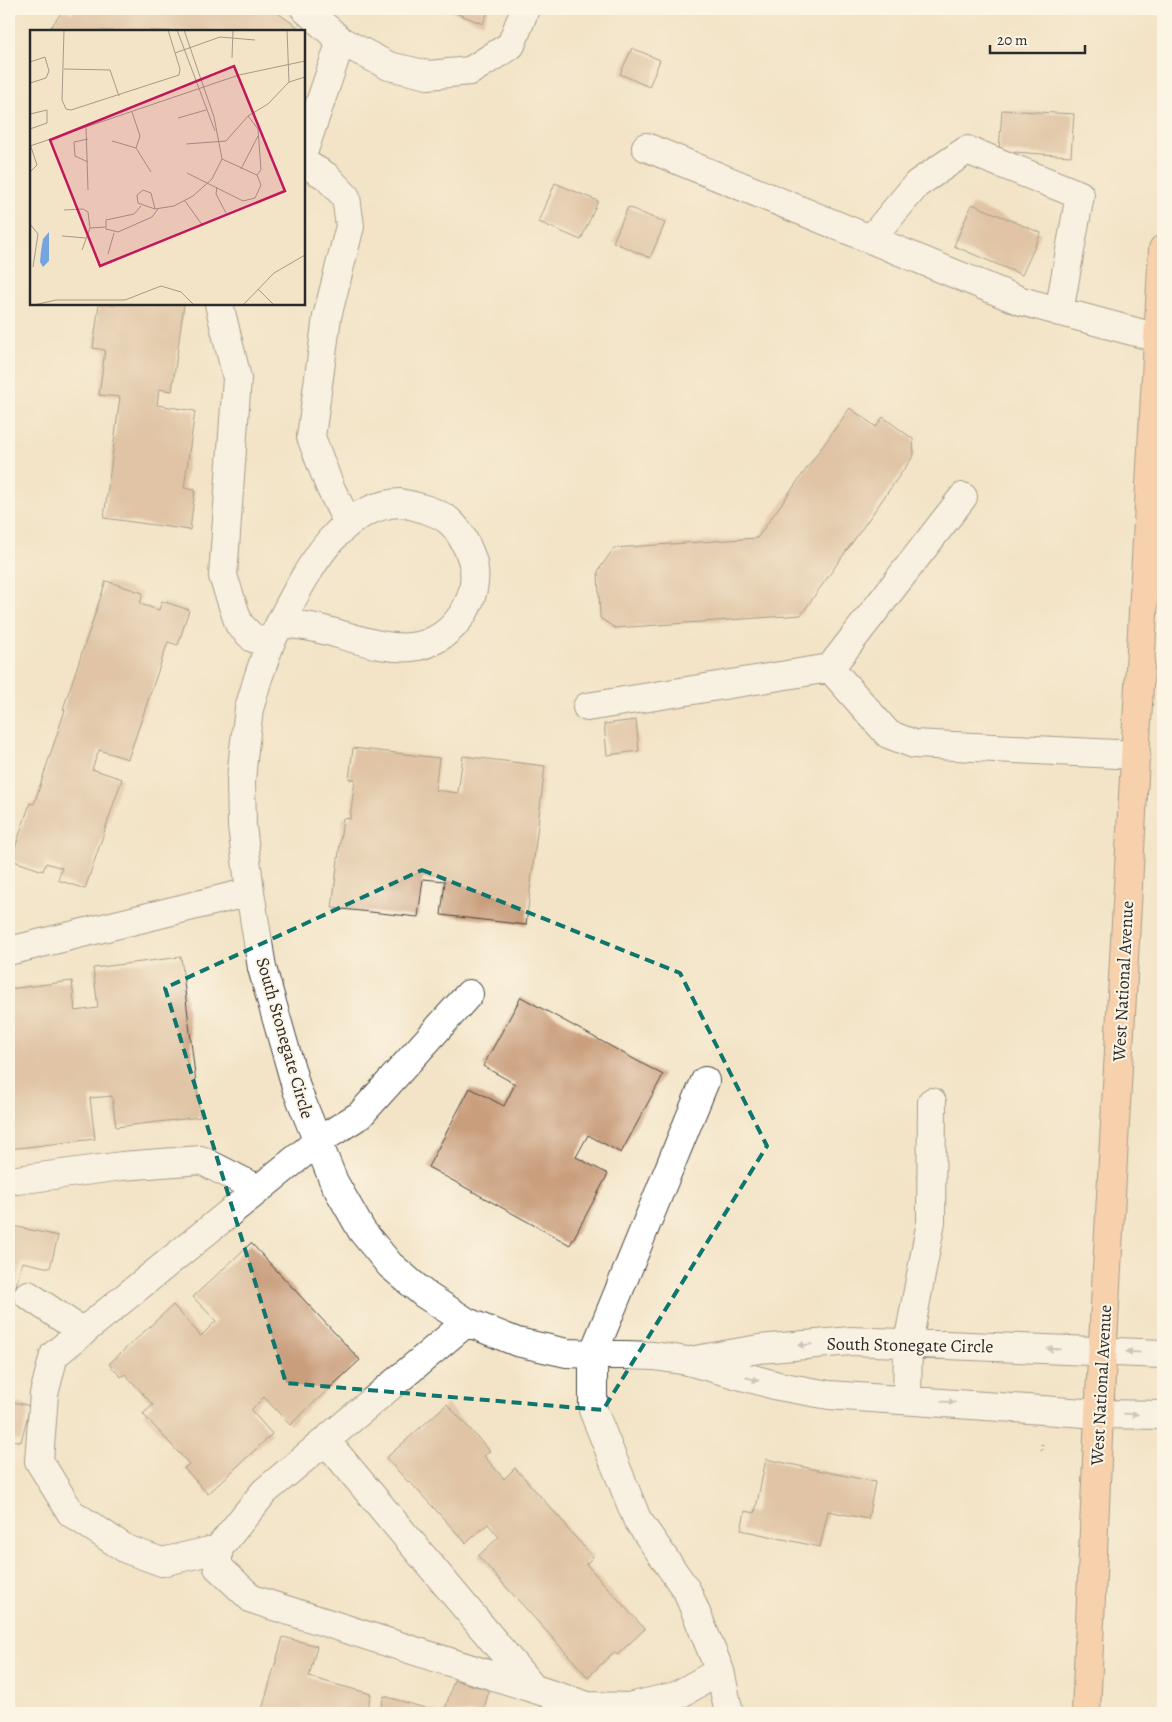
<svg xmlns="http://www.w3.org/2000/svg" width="1172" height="1722" font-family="Alegreya,serif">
	<rect width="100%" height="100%" fill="#fcf5e5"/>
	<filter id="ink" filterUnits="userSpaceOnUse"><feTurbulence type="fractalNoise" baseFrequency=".02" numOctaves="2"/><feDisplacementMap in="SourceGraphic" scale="10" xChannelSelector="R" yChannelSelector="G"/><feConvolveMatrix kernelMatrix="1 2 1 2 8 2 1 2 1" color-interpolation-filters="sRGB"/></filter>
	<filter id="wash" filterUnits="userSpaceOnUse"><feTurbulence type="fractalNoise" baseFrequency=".0096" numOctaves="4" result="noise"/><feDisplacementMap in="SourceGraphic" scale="20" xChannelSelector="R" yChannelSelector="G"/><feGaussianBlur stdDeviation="1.12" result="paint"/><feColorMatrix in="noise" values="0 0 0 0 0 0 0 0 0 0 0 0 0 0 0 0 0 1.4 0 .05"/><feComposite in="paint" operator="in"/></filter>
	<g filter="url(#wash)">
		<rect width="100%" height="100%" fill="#f3e4c7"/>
		<g id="blocks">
			<!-- building -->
			<path fill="#c99e7d" d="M64,9L72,13L75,9H214L218,12L220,9H272L299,28L297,31H48Z
				M446,9H489L483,24Z
				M632,48L660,60L649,87L620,74Z
				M1002,110L1074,114L1071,156L999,151Z
				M555,183L598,201L581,240L539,222Z
				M972,204L1041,233L1022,275L954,246Z
				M628,207L665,223L650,258L613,242Z
				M99,304H184L172,391L159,389L157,405L195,411L184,488L195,490L190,530L104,518L120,397L99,395L105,350L93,348Z
				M850,408L876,427L883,417L913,439L914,455L801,615L615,628L600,618L598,571L614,548L757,538Z
				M106,581L143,593L140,604L159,610L162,601L189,610L178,645L168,642L128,759L99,750L92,769L122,779L85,889L58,880L62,868L46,863L43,871L11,860L30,803L34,804L65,710L63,709Z
				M636,720L639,751L607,755L604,724Z
				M353,748L439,758L435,790L458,793L463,756L545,766L526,925L441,915L445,881L423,879L418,917L332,908L343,818L350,819L355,779H349Z
				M181,957L200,1117L116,1127L112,1096L90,1098L95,1139L9,1149V989L72,981L75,1011L98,1008L93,968Z
				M521,997L663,1075L621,1153L588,1135L576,1157L608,1174L570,1245L428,1167L470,1088L504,1106L515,1084L483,1066Z
				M9,1225L58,1236L50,1268L22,1262L9,1315Z
				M251,1243L360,1360L290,1425L264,1397L251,1410L272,1434L208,1494L184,1468L189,1464L143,1414L153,1405L125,1374L121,1377L109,1364L173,1305L201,1336L216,1321L193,1297Z
				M9,1401L30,1406L21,1442L9,1439Z
				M447,1404L490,1451L484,1456L504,1479L515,1468L567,1526L566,1527L593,1557L586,1564L645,1629L617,1655L614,1652L588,1677L478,1556L499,1537L488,1524L466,1543L410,1482L409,1483L386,1458Z
				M766,1459L875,1482L868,1519L828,1511L820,1547L741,1530L745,1511L755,1513Z
				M283,1637L317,1646L309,1677L371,1694L366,1713H261Z
				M454,1680L489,1690L483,1713H444Z
				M384,1696L442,1713H379Z"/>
		</g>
	</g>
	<g filter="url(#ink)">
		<use href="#blocks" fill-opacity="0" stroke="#494742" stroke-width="1"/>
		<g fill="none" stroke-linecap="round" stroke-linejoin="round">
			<!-- minor casing -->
			<g stroke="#494742" stroke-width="30">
				<path id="minor" d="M341,41L389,66L428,75L470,71L511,45L525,9
					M646,147L1021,301L1158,338
					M304,150L341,41L305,9
					M304,163L326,176L346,197L350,226L327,317L311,437L330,487L348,523
					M871,239L917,184L967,150L1080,195L1059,312
					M219,304L237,378L223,576L239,624L253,638L270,644
					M400,503C413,505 439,512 449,521C455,526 459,532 463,539C467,547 471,554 473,563C481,599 454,638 418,646C385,653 343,633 311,627C301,625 290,624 280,623C306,574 337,506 400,503Z
					M280,623L270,644L258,678L249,709L244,749L241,781L242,826L250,892L262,968L297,1090L334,1182L362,1231L390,1265L424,1294L467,1322L517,1342L567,1353L654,1356L688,1361L778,1386L829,1395L1099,1414L1163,1415
					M830,668L963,497
					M587,707L830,668L888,734L914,744L1136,755
					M9,951L250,892
					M17,1180L122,1166L201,1160L258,1189
					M28,1295L83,1332
					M467,1322L264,1492L218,1549L162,1562L126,1549L71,1513L39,1461L44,1394L54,1355L317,1142L360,1115L469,994
					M695,1360L759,1349L851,1341L1163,1354
					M907,1400L908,1343L931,1222L932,1102
					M326,1441L533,1688
					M218,1549V1567L252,1599L588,1706L629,1707L676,1696L720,1671L687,1591L637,1519L593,1410V1354L705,1081
					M720,1671L729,1713"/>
			</g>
			<!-- major casing -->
			<g stroke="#494742" stroke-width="30">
				<path id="major" d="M1086,1713L1099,1414L1163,249"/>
			</g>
			<!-- path -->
			<path stroke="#494742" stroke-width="3" stroke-dasharray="1 4" stroke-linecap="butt" d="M1042,1450V1440"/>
			<!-- minor -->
			<use href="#minor" stroke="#fff" stroke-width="28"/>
			<!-- major -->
			<use href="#major" stroke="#fcba8d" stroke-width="28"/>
		</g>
		<!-- one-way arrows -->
		<defs><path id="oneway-solid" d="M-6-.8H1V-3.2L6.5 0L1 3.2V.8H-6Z" transform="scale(1.25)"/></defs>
		<g fill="#a0a0a0">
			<use href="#oneway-solid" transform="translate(805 1345) rotate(175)"/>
			<use href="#oneway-solid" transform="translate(1054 1349) rotate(-178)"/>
			<use href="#oneway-solid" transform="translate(1133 1352) rotate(-177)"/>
			<use href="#oneway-solid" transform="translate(752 1379) rotate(16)"/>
			<use href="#oneway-solid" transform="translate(948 1402) rotate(4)"/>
			<use href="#oneway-solid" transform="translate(1131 1414) rotate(1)"/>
		</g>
	</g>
	<!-- marked area -->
	<path d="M0 0H1172V1722H0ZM422,870L680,973L767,1146L603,1410L286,1383L165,988Z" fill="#f3e4c7" fill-opacity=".55" fill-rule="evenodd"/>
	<path fill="none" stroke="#0f766e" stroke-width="4" stroke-dasharray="10 6" stroke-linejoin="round" d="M422,870L680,973L767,1146L603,1410L286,1383L165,988Z"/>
	<g text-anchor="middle" stroke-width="4" stroke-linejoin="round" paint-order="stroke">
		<!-- street labels -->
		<g font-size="18" fill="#2b2b2b" stroke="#fcf5e5">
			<text transform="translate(1123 981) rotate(-87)" y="6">West National Avenue</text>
			<text transform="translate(285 1038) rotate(74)" y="6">South Stonegate Circle</text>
			<text transform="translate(910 1345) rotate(1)" y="6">South Stonegate Circle</text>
			<text transform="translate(1101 1385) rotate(-87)" y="6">West National Avenue</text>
		</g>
	</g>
	<!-- overview -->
	<g transform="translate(30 30)">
		<rect width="275" height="275" fill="#f3e4c7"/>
		<path d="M19,202V231L13,237L10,232L11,221L13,209Z" fill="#74a5df"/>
		<path fill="none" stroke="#a39a89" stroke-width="1" d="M34,0L32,70L36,79L41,80L149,45L150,39L138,0M147,0L185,101M257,0L259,52L275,47M145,23L190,7L225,10M202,28L203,0M0,32L15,27L19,41L16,48L0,53M34,39L80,40L89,66M102,82L110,106L106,118L121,142M0,84L17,80V93L0,99M218,86L238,74L259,52M148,88L176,80M56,97L58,160M58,109L44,112L45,126L58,132M82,111L106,118M0,114L7,135L0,142M156,114L196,111L218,86L228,99L231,140L227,145M0,116L209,45L275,31M211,139L228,106M157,143L213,171L225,168L231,155L227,145L192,129M187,157L186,164L196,183M113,160L121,163L125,179L108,173L107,165ZM155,171L173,196M111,176L104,184L76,190V199L88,202L122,187L128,179M125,179L144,176L163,166L182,149L192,129L184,87L154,0M34,180L53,179L58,182L60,198M0,194L8,204L3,237M32,206L56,208M52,220L60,198L75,197M78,224L84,203M228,259L244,275M4,275L26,270H95L131,256L151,262L164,275M213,275L244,243L275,225"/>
		<path fill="#c2185b" fill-opacity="0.15" stroke="#c2185b" stroke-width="2.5" d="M204,36L255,161L70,236L20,110Z"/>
		<rect width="275" height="275" fill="none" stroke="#2b2b2b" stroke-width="2.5"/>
	</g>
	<!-- margin -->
	<rect width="1172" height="1722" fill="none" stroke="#fcf5e5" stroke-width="30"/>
	<!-- scale -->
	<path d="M990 45v8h95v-8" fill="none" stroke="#2b2b2b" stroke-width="2.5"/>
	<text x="997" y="45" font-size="15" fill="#2b2b2b" stroke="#fcf5e5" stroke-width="4" paint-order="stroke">20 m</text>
</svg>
